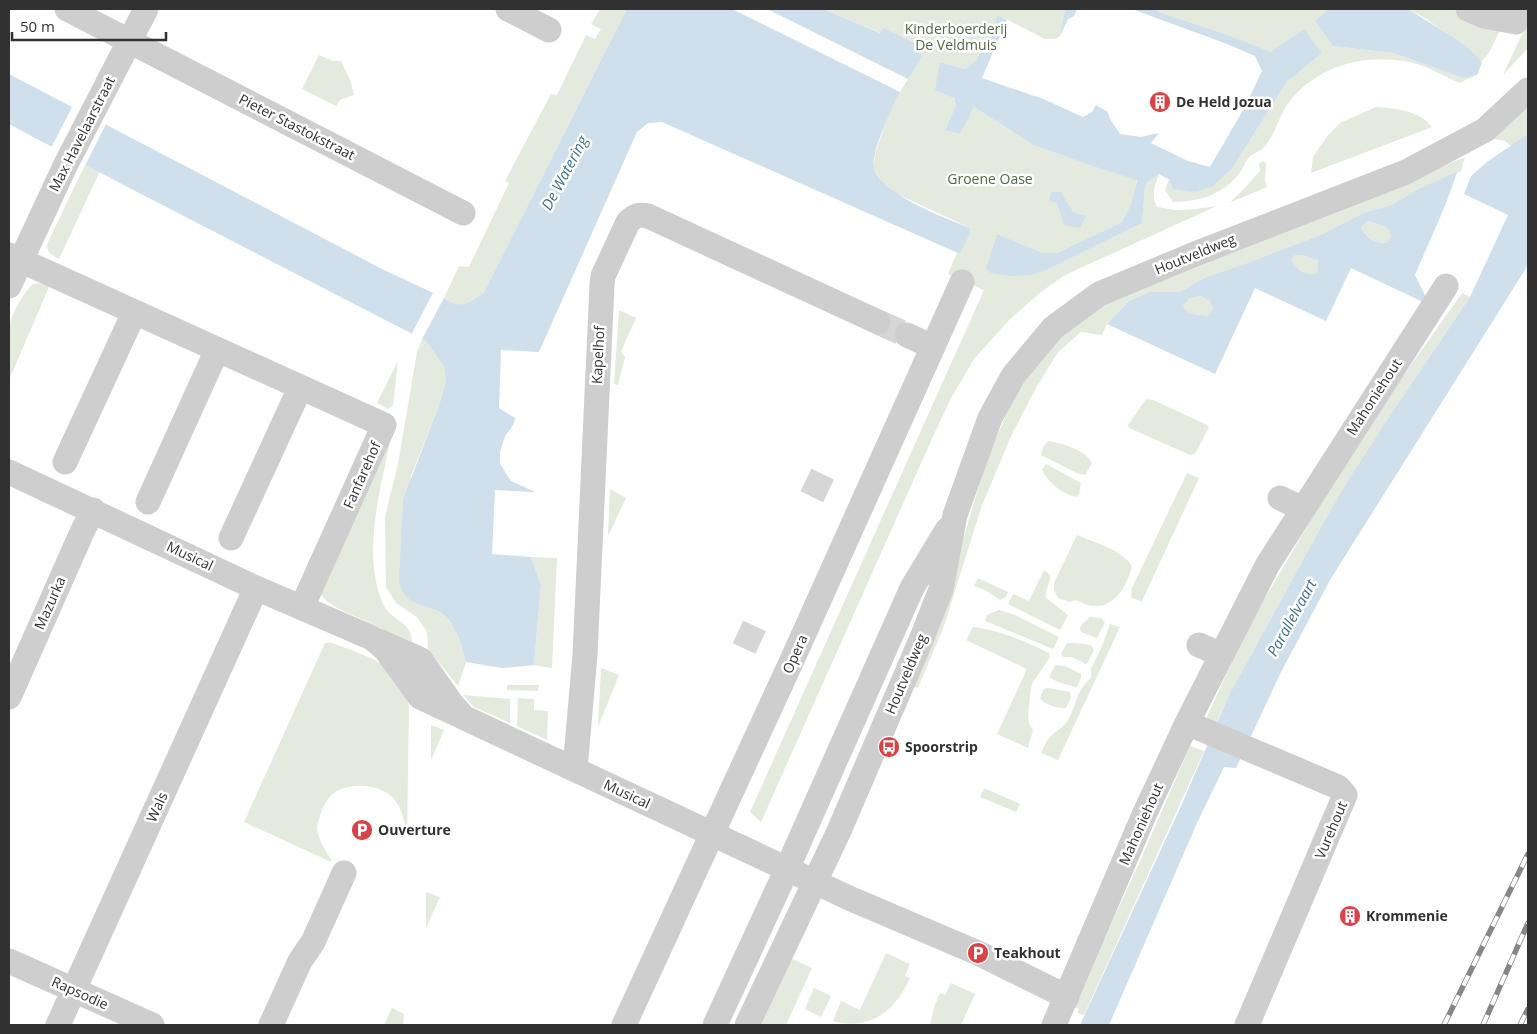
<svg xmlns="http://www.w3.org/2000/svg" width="1537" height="1034" font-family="'Open Sans',sans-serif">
	<rect width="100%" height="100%" fill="#fff"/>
	<!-- green -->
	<path fill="#e4eade" d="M600,9H627L484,292C469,303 460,310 444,298L459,266L469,267L509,183L505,181L551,94L557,95L586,35L595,39L601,29L591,24Z
		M823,9H1065L1060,36L1055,39H1045L998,15L977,59L965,69L940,62L956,105L945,130L960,134L974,107L1033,145L1095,167L1137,179L1131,204L1122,222L1057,253H1043L1000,235L1053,267L1142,223L1145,187L1148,182L1159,174C1154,186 1152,194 1156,206C1175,213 1198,209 1217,206L1065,275L1041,292L1010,319L974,359L951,398L935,432L761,822L750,812L984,290L948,274L957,253L960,254L970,234V228L897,194L882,182L873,168L875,155L889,112L900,92L921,58L883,28L881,33Z
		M1157,9H1328L1315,21L1333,46L1393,53L1463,78L1477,75L1459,83C1444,76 1429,67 1413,63C1368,52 1315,65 1287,105C1278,118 1275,136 1263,148C1260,151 1254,153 1250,156C1245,161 1243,170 1238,175C1220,196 1200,201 1173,202L1165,190L1169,179L1233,167L1286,83L1322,53L1271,52L1158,12Z
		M1408,9H1451L1500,30L1490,51L1481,62L1476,55L1425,18Z
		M1528,27V48L1503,75L1521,36Z
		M319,55L333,61H341L351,82L354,95L340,100L336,106L302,89Z
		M1528,104V134L1511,146L1505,141L1489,138Z
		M1376,107C1394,108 1421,111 1432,127L1311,173L1313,157L1328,135L1340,123Z
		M1465,157L1461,171L1418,189L1392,205L1365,212L1323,234L1247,263L1204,278L1180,292H1150L1129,301L1107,324L1102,335L1081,332L1058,352L1037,386L1011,436L981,508L944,626L918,688L906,684L948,591L986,462L1006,415L1025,377L1045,351L1068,331L1111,299L1403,183Z
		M1263,161L1266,163L1265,180L1267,187L1229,203L1241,192L1260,171L1259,164Z
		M86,163L100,171L59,259C51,255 45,251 48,242Z
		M1366,221C1378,225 1388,224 1391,236L1387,243C1374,243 1367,238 1361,226Z
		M1295,255H1302L1318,261L1317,273C1305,276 1296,270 1290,260Z
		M39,283L49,287L9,380C9,363 7,345 9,328C10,316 24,292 33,284Z
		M1462,293L1470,297L1393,411L1320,529L1229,695L1215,726L1205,721L1249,625L1360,437Z
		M1201,296L1210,301L1213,309L1208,316L1188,313L1183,306L1190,298Z
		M619,310L636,318L621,351L625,357L618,385L614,384Z
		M422,339L426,341L444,367L446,379L440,402L411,476L434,609L444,615L456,629L466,662L458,686L428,649L427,632L417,617L396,603L386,587L385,517L398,464L417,352Z
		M398,361L393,405L388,409L377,403Z
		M1146,399L1153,400L1205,424L1209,427L1195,454L1190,455L1129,428L1128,425Z
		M391,436C381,490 361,551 383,604C391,621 412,621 412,642L339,609L328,602L319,593Z
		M1048,441C1061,443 1086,450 1092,463L1085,475L1079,474L1041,455L1043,447Z
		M1046,464L1081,483L1079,494L1076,497C1062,494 1049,483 1042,470Z
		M1187,473L1199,478L1142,601L1131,598L1132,588Z
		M610,489L626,498L608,536Z
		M1077,535C1095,543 1121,549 1132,566C1127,586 1115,608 1092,606C1087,605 1081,602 1076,600L1070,602L1058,598L1054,590V583Z
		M531,557L557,558L552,668L534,665L541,585Z
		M1044,570L1050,575C1051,584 1044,590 1046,598L1068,615L1060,630L1008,604L1013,594L1029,601Z
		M978,578L1008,592L1006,597L1000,600L985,590L974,586Z
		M999,610L1015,615L1059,637L1053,649L985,621L987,615Z
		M1090,617L1101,618L1105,622L1097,638L1081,632L1080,628L1082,624Z
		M1110,624L1120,627L1058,760L1041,753C1044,748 1046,740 1051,736C1056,731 1062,728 1066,723C1078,706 1073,694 1091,678V668L1101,649Z
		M973,627C999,630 1025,641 1049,653L1050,657L1033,682L1031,688L1028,714L1029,724L1033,730L1028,748L997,734L1027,669L966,640Z
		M325,643H332C367,656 400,664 409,705L407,833C404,821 402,806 392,797C378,784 350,782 334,793C327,798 322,808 320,816C319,820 317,824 317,828C318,839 325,850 331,859V862L244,822Z
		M1067,643C1075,643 1085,643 1092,646L1094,650L1088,662L1086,664L1072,657H1063L1061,654Z
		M1055,665L1065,666L1081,674V677L1077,687C1071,686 1053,681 1049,677Z
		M601,668L619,675L598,727Z
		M507,685H539L538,691L507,690Z
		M1048,688L1070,692L1071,697L1066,708C1058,708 1045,705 1040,698L1044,689Z
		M463,695L510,699V723L474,707Z
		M518,698L534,699V710L548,711L547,740L517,726Z
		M431,725L444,730L431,760Z
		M1190,746L1204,751L1200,760L1084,1015L1077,1013L1079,1009L1073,1007L1141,859Z
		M984,788L1020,804L1016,812L980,797Z
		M426,892L440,897L426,928Z
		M886,953L910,964L905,976L910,978C895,1011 870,1031 833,1021L841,1001L860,1010Z
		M786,956L812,968L786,1025H754Z
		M951,983L975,994L961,1025H930L934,1007L940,993L945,995Z
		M814,988L831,996L821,1017L805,1009Z
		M392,1008L404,1014L403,1025H384Z"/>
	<!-- water -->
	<path fill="#cfdfeb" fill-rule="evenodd" d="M627,9H732L900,92C893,105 870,154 874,168C879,193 947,219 970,228V234L960,254L662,122L648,123L637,132L539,352L501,350L499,408L515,418L513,425L505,436L500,452V464L511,481L535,492L495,490L492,554L531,557L541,585L534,665L502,668L466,662C461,646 458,628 445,616C427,600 408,612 399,582L403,500L440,402L446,380L444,367L426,341L114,180L9,124V74L384,270L444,298C460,310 469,303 484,292Z
		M767,9H823L880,33L883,28L914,43L921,50V58L908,79Z
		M1065,9H1077L1074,16L1068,19L1060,36Z
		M1132,9H1157L1158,12L1227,35L1271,52L1304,29L1322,53L1286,83L1233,167L1213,186L1195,192L1173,189L1170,180L1159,174L1148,182L1145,187L1142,223L1053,267L1032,275L1012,276L991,273L986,269L997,235H1000L1043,253H1057L1122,222L1131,204L1137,180L1095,167L1033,145L974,107L960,134L945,130L956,105L954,98L935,90L940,62L965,69L977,59L998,15L1007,20L982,78L1043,99L1083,117L1092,112L1096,105L1108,112L1110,119L1120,134L1141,137L1159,133L1151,143L1188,161L1210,167L1246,105L1262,71L1255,56L1227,44Z
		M1328,9H1408L1459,41L1476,55L1482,63L1477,75L1463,78L1393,53L1333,46L1315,21Z
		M1528,134V265L1330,580L1281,672L1236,768L1224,767L1197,823L1109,1025H1080L1181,806L1229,695L1320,529L1348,481L1393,411L1470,297L1508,215L1464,194L1471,176L1487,162Z
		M1457,172C1446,208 1429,241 1415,275L1425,295L1423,302L1351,268L1326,321L1255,288L1215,374L1107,324L1129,301L1150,292H1180L1204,278L1247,263L1323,234L1365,212L1392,205L1418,189ZM1367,221C1378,225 1388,224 1391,236L1387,243C1374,243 1367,238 1361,227ZM1295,255H1302L1318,261L1317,273C1305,276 1296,270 1291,260ZM1201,296L1210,301L1213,309L1208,316L1188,313L1183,306L1190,298Z
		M1051,192H1061L1073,212L1086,216L1080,228L1064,225L1057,203L1049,201Z"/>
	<!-- pier -->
	<path fill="#fff" d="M73,105L107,122L85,166L51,148Z
		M434,291L445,296L421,341L411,335Z"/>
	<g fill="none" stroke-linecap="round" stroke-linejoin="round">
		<!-- minor-tunnel -->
		<path stroke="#d6d6d6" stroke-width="25" stroke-dasharray="25 12" stroke-linecap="butt" d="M878,322L907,335
			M806,480L835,494
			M738,632L766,645"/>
		<!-- minor -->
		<path stroke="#cecece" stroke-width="25" d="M67,9L463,213
			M508,9L549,30
			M1468,9L1484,16L1516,22L1528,9
			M9,255L384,425L302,607
			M9,286L66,164L146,9
			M907,335L933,347
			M65,462L134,313
			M9,472L256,588L372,638L385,649L420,697L849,898L978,953L1067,997
			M1280,498L1303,509
			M148,502L217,350
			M231,538L300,388
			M379,641L421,660L451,703L460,713
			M1199,645L1222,655
			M9,697L82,532L93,510
			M1187,723L1338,787L1345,795L1247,1025
			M575,769L585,655L602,285L603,276L628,222C635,215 639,214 648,216L878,322
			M9,961L152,1025
			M58,1025L256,588
			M271,1025L300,961L313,942L344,873
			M624,1025L793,658L962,282
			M715,1025L787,869L912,588L947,530
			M747,1025L839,831L921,640L941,589L955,515L990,418L1013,376L1053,328L1099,294L1195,254L1406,172L1485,130L1528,90
			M1054,1025L1144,815L1187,723L1268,564L1446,286"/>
		<!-- rail casing -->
		<g stroke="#868686" stroke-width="5.5">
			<path id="rail" d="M1444,1025L1528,854
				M1483,1025L1528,923
				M1520,1025L1528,1009"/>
		</g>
		<!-- rail -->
		<use href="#rail" stroke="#fff" stroke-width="4" stroke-dasharray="11" stroke-linecap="butt"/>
	</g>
	<!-- icons -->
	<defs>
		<g id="building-disc" transform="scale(1.125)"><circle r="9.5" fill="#d94348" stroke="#fff"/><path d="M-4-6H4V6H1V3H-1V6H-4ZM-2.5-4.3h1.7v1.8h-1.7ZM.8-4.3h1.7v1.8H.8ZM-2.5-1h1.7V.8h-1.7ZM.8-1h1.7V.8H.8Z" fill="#fff"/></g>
		<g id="bus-disc" transform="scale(1.125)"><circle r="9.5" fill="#d94348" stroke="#fff"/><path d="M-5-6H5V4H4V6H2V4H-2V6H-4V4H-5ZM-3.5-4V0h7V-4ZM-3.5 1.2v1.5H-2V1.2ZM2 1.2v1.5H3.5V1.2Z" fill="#fff"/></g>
		<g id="parking-disc" transform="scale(1.125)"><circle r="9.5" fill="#d94348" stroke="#fff"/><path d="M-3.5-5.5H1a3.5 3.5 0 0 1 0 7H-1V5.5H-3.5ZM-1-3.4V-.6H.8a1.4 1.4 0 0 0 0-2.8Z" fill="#fff"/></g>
	</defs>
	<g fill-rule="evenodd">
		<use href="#building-disc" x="1160" y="102"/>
		<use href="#bus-disc" x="889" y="747"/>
		<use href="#parking-disc" x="362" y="830"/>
		<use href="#building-disc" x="1350" y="916"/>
		<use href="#parking-disc" x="978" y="953"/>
	</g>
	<g text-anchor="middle" stroke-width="5" stroke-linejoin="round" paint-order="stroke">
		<!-- park labels -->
		<g font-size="14" fill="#536a41" stroke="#fff">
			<text x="956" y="34">Kinderboerderij<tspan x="956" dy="16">De Veldmuis</tspan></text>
			<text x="990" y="184">Groene Oase</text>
		</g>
		<!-- poi labels -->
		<g font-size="14" font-weight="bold" fill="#313131" stroke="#fff" text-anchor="start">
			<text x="1176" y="107">De Held Jozua</text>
			<text x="905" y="752">Spoorstrip</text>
			<text x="378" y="835">Ouverture</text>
			<text x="1366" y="921">Krommenie</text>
			<text x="994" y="958">Teakhout</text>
		</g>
		<!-- street labels -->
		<g font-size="14" fill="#313131" stroke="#fff">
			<text transform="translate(297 127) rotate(27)" y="5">Pieter Stastokstraat</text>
			<text transform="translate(82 134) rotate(-63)" y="5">Max Havelaarstraat</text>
			<text transform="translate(1195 254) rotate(-22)" y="5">Houtveldweg</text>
			<text transform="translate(598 355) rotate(-87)" y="5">Kapelhof</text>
			<text transform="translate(1374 397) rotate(-57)" y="5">Mahoniehout</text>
			<text transform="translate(362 475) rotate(-66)" y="5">Fanfarehof</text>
			<text transform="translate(190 556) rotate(25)" y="5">Musical</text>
			<text transform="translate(50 603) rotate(-66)" y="5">Mazurka</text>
			<text transform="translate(795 654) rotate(-66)" y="5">Opera</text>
			<text transform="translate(906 674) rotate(-67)" y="5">Houtveldweg</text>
			<text transform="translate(627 794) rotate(25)" y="5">Musical</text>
			<text transform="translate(157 807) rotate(-66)" y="5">Wals</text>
			<text transform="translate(1141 824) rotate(-66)" y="5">Mahoniehout</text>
			<text transform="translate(1331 830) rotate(-67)" y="5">Vurehout</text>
			<text transform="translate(80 993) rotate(24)" y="5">Rapsodie</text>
		</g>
		<!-- water labels -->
		<g font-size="15" font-style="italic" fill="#446f8e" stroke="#fff">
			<text transform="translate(565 173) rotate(-62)" y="5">De Watering</text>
			<text transform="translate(1292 618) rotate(-61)" y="5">Parallelvaart</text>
		</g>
	</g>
	<!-- border -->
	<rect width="1537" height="1034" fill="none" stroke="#313131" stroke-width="20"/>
	<!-- scale -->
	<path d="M12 32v8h154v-8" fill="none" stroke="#313131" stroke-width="2.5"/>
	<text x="20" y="32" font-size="15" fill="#313131" stroke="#ffffff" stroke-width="4" paint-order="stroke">50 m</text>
</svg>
